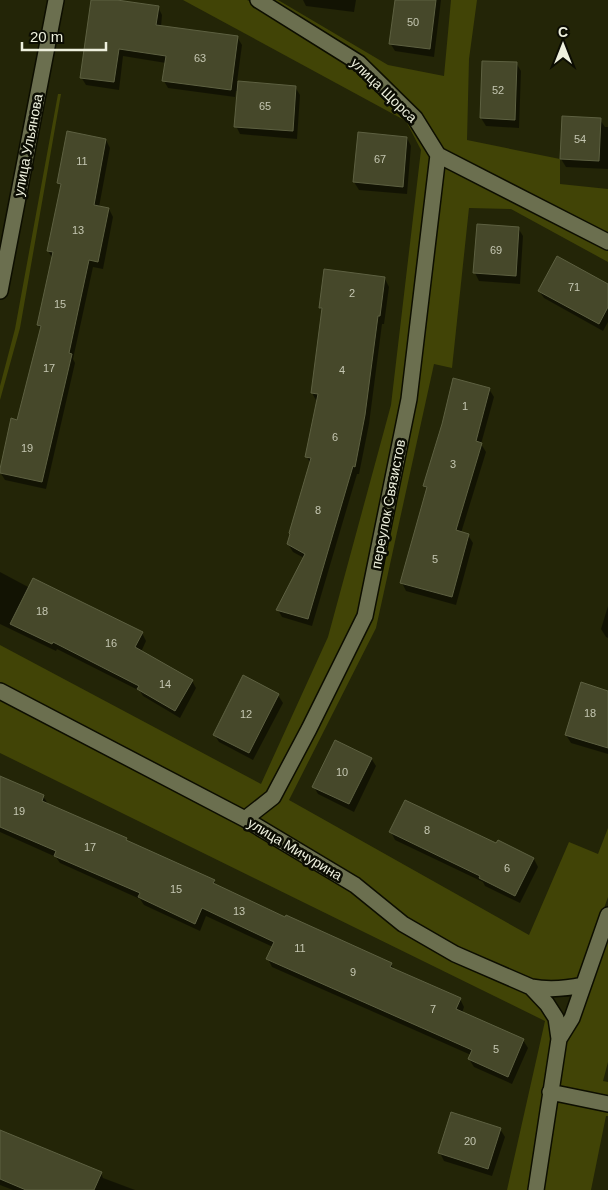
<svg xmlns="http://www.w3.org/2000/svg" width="608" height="1190" font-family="Arial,sans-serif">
	<rect width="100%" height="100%" fill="#232507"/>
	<!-- grass -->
	<path fill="#414406" d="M183,0H247L264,9L356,67L412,120L434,157L404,399L360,612L269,790L245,810L0,682V645L261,784L328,637L391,405L421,150L406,121Z
		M272,0H278L388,65L444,76L451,0H477L469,59L467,140L560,159V184L608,189V234L442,149L421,114Z
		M58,94H61L20,328L0,400V386L15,329Z
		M444,164L608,247V262L511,209L469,208L452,368L434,364L376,628L289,800L529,935L569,842L598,854L608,828V897L579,979L543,982L524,978L457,948L406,920L360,881L258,817L369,616Z
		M0,699L242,825L523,989C541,1007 548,1010 553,1036L530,1190H507L545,1021L0,753Z
		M608,938V1062L603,1081L608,1082V1096L557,1086L565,1042Z
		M555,1099L608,1110V1116H606L591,1190H540Z"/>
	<!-- shadow -->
	<path fill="#0007" d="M93,0H108L158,7L162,15L161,27L237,37L242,45L237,82L295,87L300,95L297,139L240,134L236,126L238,91H236L235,97L168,88L164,81L166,63L123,56L119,90L86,85L81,77Z
		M303,0H356L354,12L306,6Z
		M396,0H441L434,57L395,51L390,43Z
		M516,63L521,71L519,128L486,126L481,118Z
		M600,120L605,127H608V169L566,167L561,159Z
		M407,138L411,146L407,194L359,190L354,182Z
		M106,140L110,148L99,207L109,209L113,217L103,269L93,267L73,359L75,363L46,489L5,480L0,472L18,421L41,329L38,325L53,259L48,251L61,187L59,183Z
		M518,228L523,236L520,284L479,281L475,273Z
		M385,279L389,287L384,324H382L369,424L359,474H357L312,626L282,617L278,610L304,558L293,552L288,544L311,464L307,457L317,402L312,393L323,312L320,308Z
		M608,285V322L603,331L544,298L539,291Z
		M489,389L494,397L481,444L486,452L461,533L468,535L473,543L456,605L406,591L402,583L427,490L425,486Z
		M0,572L30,588L142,633L146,641L141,652L192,681L196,688L180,718L143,696L140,691L57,649L56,651L0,624Z
		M608,606V638L606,637L601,629Z
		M608,692V754L571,743L566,735Z
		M278,695L283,703L253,760L219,742L214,734Z
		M371,758L376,766L354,812L318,794L314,787Z
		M0,786L43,796L48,804L214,881L216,886L391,964L394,970L460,999L464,1007L462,1013L523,1040L528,1048L512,1084L474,1067L469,1059L471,1055L272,967L268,959L273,947L206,916L200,931L144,905L140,899L60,863L56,857L0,832Z
		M391,832L497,845L499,841L534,859L538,867L520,903L485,886L483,882L395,840Z
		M500,1129L505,1137L492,1176L444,1161L440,1153Z
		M0,1131L101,1173L103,1178L135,1190H13L0,1185Z"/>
	<!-- building -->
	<path fill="#46482a" stroke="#5d6041" d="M91,0H117L159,6L156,25L238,36L231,90L162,81L166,56L119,49L114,82L80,78Z
		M395,0H436L430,49L389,44Z
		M482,61L517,62L515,120L480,118Z
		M238,81L296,86L293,131L234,127Z
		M562,116L601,118L599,161L560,159Z
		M67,131L106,139L94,205L109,208L98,262L89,260L69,353L72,354L42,482L0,473V469L11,418L17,420L41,326L37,325L53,252L47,251L61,184L57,183Z
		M358,132L407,137L403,187L353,182Z
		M477,224L519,227L516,276L473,273Z
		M557,256L608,284V307L599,324L538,291Z
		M324,269L385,277L380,316H378L365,415L355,467L353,466L308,619L276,610L305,554L287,544L290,534L289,533L311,458L305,457L318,394L311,393L322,308H319Z
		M453,378L490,388L476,441L482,443L456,530L469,534L452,597L400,583L427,487L423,486L442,424Z
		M33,578L143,632L135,647L193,680L175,711L137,689L139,686L53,642L52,644L10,624Z
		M243,675L279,694L249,753L213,735Z
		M581,682L608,691V748L565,735Z
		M335,740L372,758L349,804L312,787Z
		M0,776L44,795L42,801L127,838L126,840L215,880L213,883L285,917L286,915L392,963L390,967L461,998L456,1009L524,1039L508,1077L468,1059L472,1050L266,959L274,942L202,908L195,924L138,897L140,893L54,856L56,851L0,827Z
		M405,800L496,843L498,840L534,858L515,896L479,878L480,876L389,832Z
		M451,1112L501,1128L488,1169L438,1153Z
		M0,1130L102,1172L94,1190H26L0,1179Z"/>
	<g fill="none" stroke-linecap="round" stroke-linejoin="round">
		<!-- street casing -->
		<g stroke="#0d0e00" stroke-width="18">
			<path id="street" d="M258,0L359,63L415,118L438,155L608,242
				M0,291L56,0
				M0,691L245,819L355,885L403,924L455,954L531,987L547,1004L556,1018L559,1039
				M245,819L273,797L309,729L365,616L409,399L438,155
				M531,987C549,990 565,989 583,985
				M550,1092L608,1104
				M536,1190L559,1039L572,1018L608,915"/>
		</g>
		<!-- street -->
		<use href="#street" stroke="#6b6f4f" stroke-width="15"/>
	</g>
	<g text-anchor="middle" stroke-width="5" stroke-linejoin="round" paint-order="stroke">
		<!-- number labels -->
		<g font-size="11" fill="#c4c6b1">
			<text x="413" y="26">50</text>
			<text x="200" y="62">63</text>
			<text x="498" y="94">52</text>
			<text x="265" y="110">65</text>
			<text x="580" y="143">54</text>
			<text x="380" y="163">67</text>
			<text x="82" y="165">11</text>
			<text x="78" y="234">13</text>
			<text x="496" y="254">69</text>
			<text x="574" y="291">71</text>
			<text x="352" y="297">2</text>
			<text x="60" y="308">15</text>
			<text x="49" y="372">17</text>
			<text x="342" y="374">4</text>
			<text x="465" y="410">1</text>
			<text x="335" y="441">6</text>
			<text x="27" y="452">19</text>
			<text x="453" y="468">3</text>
			<text x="318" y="514">8</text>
			<text x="435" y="563">5</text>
			<text x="42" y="615">18</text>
			<text x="111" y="647">16</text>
			<text x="165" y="688">14</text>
			<text x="590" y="717">18</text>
			<text x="246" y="718">12</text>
			<text x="342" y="776">10</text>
			<text x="19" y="815">19</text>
			<text x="427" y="834">8</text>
			<text x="90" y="851">17</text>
			<text x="507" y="872">6</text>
			<text x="176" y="893">15</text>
			<text x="239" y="915">13</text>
			<text x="300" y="952">11</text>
			<text x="353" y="976">9</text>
			<text x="433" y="1013">7</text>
			<text x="496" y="1053">5</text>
			<text x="470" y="1145">20</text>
		</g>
		<!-- street labels -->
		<g font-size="14" fill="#eef0de" stroke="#0c0d03">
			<text transform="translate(384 90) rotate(44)" y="5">улица Щорса</text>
			<text transform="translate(28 145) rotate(-79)" y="5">улица Ульянова</text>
			<text transform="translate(388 504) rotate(-79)" y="5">переулок Связистов</text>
			<text transform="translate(295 849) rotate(31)" y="5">улица Мичурина</text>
		</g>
	</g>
	<!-- north arrow -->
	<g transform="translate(563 45)" stroke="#0c0d03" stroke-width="4" paint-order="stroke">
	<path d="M0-4L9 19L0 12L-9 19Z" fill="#eef0de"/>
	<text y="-8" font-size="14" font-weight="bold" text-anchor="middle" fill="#eef0de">С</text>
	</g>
	<!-- scale -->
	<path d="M22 42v8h84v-8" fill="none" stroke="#eef0de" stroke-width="2.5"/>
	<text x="30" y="42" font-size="15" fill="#eef0de" stroke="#0c0d03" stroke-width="4" paint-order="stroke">20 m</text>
</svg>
